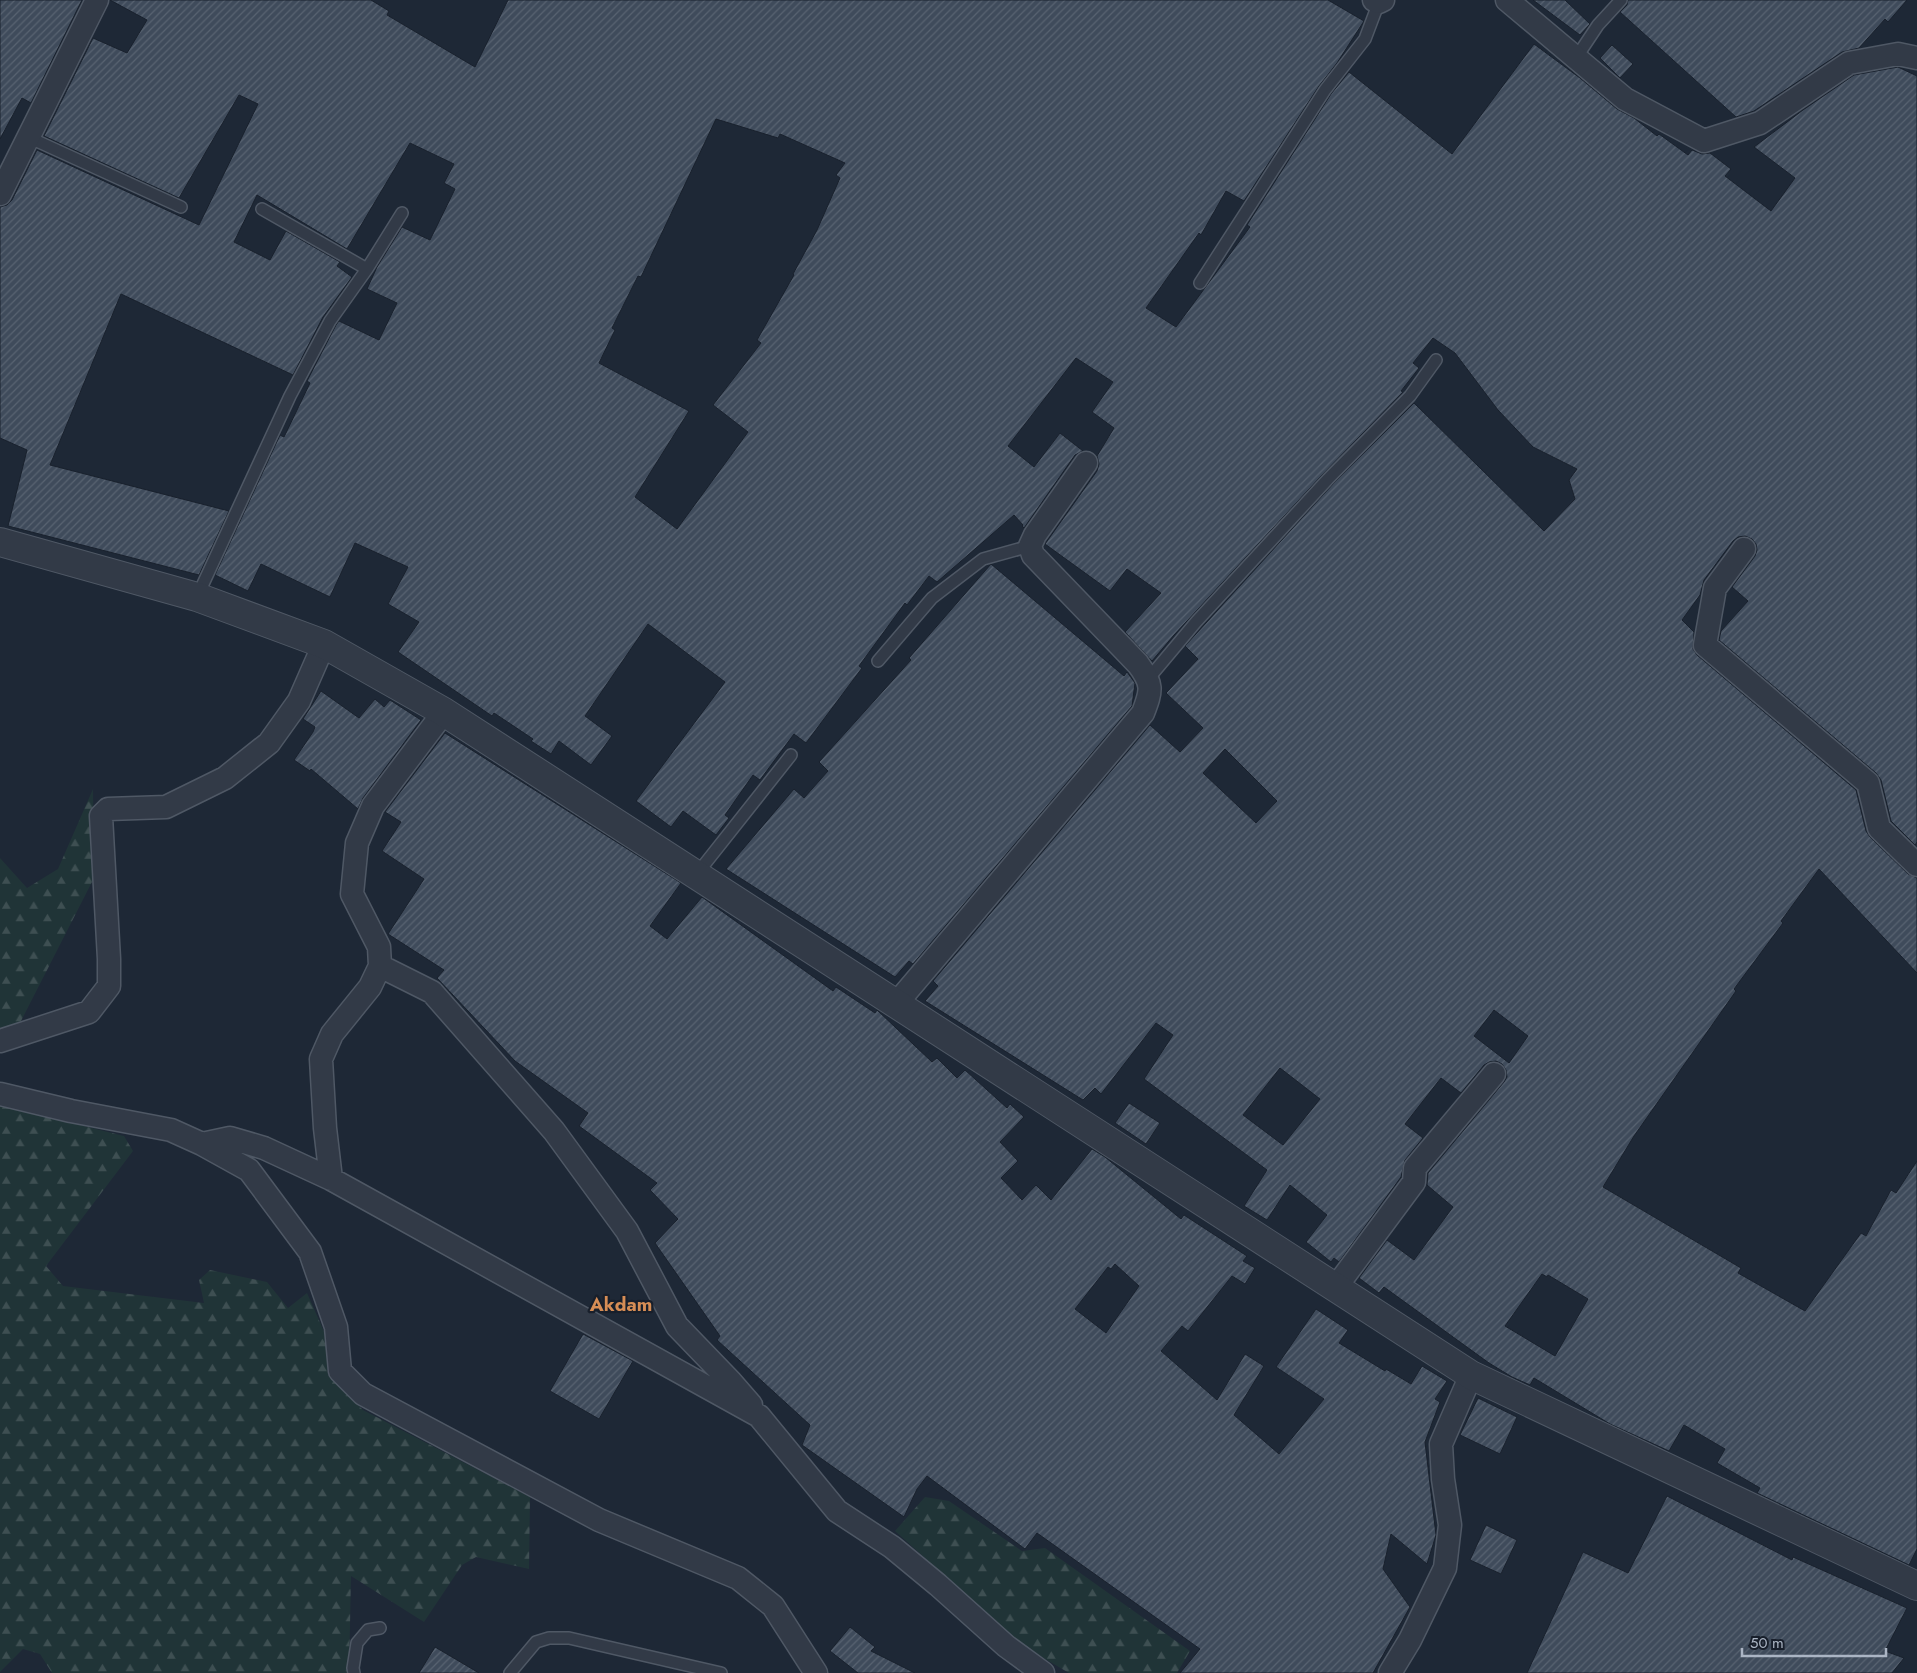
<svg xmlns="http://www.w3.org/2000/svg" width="1917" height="1673" font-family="Jost,sans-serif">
	<defs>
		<pattern id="forest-firs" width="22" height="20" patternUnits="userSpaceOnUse" patternTransform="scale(1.25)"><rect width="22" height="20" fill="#203437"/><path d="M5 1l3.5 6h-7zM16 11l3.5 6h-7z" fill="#3e4f52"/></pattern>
		<pattern id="building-hatch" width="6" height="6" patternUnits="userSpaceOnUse" patternTransform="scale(1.25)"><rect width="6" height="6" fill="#3f4b5b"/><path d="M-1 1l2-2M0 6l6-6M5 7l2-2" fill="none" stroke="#586371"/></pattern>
	</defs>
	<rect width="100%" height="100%" fill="#1e2836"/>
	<!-- forest -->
	<path fill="url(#forest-firs)" d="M93,789L94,878L21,1021L0,1032V858L27,888L58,869Z
		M0,1105L124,1136L133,1151L46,1266L63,1286L204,1303L199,1280L210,1270L267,1282L288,1308L307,1293L326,1336L328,1375L363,1410L530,1497L529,1569L476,1557L462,1565L424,1622L351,1576L349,1673H52L40,1654L23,1649L0,1672Z
		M925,1497L949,1501L1022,1551L1045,1548L1190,1651L1177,1673H1069L1023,1646L895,1531Z"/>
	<!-- building -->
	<path fill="url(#building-hatch)" stroke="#19212d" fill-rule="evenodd" d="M0,0H82L31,103L22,98L0,139Z
		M110,0H371L389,11L387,15L475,67L508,0H1328L1364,21L1337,63L1319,86L1244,201L1226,191L1201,235L1199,233L1146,308L1176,327L1250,227L1247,225L1331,94L1349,72L1452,154L1534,44L1580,78L1617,109L1634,118L1657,136L1659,134L1688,155L1692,150L1702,154L1710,153L1731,169L1725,176L1771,211L1795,178L1754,147L1803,110L1854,75L1898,67L1917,76V842L1915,845L1891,821L1881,780L1876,773L1719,640L1721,631L1748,601L1732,587L1755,556L1757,550L1756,544L1752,539L1745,536L1738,537L1733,541L1704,580L1700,595L1682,620L1694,632L1693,649L1697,655L1856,790L1866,831L1870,837L1908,874L1917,878V973L1819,869L1781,921L1783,923L1734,989L1736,991L1634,1136L1603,1187L1741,1268L1738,1273L1805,1311L1861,1233L1866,1236L1891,1190L1896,1193L1917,1161V1549L1909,1565L1757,1493L1760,1488L1717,1463L1725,1449L1684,1425L1669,1451L1610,1424L1534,1378L1530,1385L1512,1377L1489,1363L1384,1287L1379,1293L1359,1278L1387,1240L1414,1260L1453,1207L1427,1185L1428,1173L1504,1082L1507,1077L1506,1070L1502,1064L1496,1061L1489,1062L1484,1065L1461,1093L1441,1078L1405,1124L1423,1138L1405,1160L1401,1177L1339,1262L1334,1258L1331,1262L1306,1242L1327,1215L1290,1185L1267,1220L1244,1206L1267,1170L1144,1079L1173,1035L1156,1023L1101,1094L1095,1088L1083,1100L925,1001L938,986L933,981L1150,725L1180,752L1203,728L1166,693L1198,659L1185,646L1333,484L1414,403L1544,531L1575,499L1569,480L1577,469L1533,447L1498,410L1455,353L1433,338L1413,363L1419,368L1401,391L1403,392L1323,474L1174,635L1152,661L1125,632L1161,593L1127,569L1110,591L1045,544L1097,471L1099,464L1097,456L1114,428L1092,412L1113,382L1076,358L1008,446L1034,467L1060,433L1083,451L1075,455L1024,528L1022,526L1023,525L1014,515L937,582L929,576L907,605L905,603L859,666L862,668L806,743L794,734L760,780L753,775L725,815L729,818L716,835L683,811L671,827L636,801L725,682L648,624L585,716L612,736L591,765L559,741L551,754L531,741L533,739L494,713L492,716L398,652L419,622L388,604L408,567L355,543L330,597L261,564L248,591L215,575L280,435L284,437L310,383L307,381L336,325L339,321L379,340L397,303L367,289L377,267L402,227L430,240L455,189L444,183L454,164L410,143L347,249L257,195L234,242L270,260L286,231L340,262L337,266L352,277L323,317L293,375L121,294L50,465L229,511L199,575L8,526L27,450L0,438V207L7,205L12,200L37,150L199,225L258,104L239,95L179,198L44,136L93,38L127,53L147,20ZM716,119L778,138L780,134L845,163L836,175L840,178L817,230L793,274L794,275L757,340L761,343L713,405L748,432L677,529L635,497L689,411L599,363L615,330L612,328L638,276L641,277ZM1225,749L1277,801L1256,823L1203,773ZM1494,1010L1528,1036L1509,1063L1474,1036ZM1280,1068L1320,1099L1283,1145L1243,1115ZM1542,1274L1547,1277L1548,1275L1588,1299L1555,1356L1505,1326Z
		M1533,0H1565L1590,24L1580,35Z
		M1628,0H1907L1888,22L1885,19L1859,48L1842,52L1754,111L1736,117L1620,12L1627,5Z
		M1612,45L1633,64L1620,78L1600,58Z
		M991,564L1124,676L1127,672L1135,683L1132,706L913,964L909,961L895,977L726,869L794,789L804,798L828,771L819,762L911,660L909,658Z
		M321,691L359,718L375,699L384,707L390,700L421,720L363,798L358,809L311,769L310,771L294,760L313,732L315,727L303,719Z
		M445,733L681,883L650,926L667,939L702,897L833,991L836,987L875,1013L877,1010L932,1062L937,1058L957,1078L965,1070L1007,1108L1010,1104L1024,1117L1000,1142L1018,1161L1001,1178L1022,1200L1036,1185L1051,1200L1092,1149L1105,1157L1181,1219L1184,1215L1247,1256L1243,1261L1255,1268L1245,1284L1232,1276L1188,1331L1182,1326L1161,1351L1217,1400L1245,1354L1264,1366L1234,1415L1279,1454L1324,1399L1276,1367L1316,1309L1348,1330L1339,1343L1385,1371L1386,1369L1411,1384L1422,1366L1447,1381L1435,1399L1440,1402L1425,1442L1436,1535L1427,1564L1391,1534L1383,1569L1410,1607L1373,1673H1180L1200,1649L1037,1533L1025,1549L927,1476L917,1489L904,1517L802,1445L810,1425L717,1340L720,1336L655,1243L678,1219L650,1190L657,1183L579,1126L588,1113L515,1061L437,978L444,970L388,934L424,879L382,851L401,822L385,812ZM1115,1264L1139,1286L1106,1333L1075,1309L1108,1267L1111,1269Z
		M1129,1103L1160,1123L1146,1144L1115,1123Z
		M583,1334L633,1361L599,1419L550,1391Z
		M1478,1398L1517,1417L1500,1454L1460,1435Z
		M1667,1496L1792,1560L1793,1557L1907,1608L1885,1651L1904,1658L1892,1673H1527L1583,1552L1628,1573Z
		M1486,1525L1517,1540L1501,1574L1470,1560Z
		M850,1627L875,1647L871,1651L915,1673H858L830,1651Z
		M435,1647L479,1673H419Z"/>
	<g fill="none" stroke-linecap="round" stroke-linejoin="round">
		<!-- service casing -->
		<g stroke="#4f5865" stroke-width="14">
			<path id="service" d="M1576,58L1598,25L1621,0
				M28,137L181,207
				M262,209L367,269
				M1200,283L1325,90L1365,39L1379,2
				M197,597L290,396L330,321L367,269L402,213
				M878,661L932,598L983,559L1030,546
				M1149,678L1196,622L1328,479L1410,396L1436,360
				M696,875L791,755
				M354,1673L353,1668L357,1643L368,1630L380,1628
				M510,1673L536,1642L549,1638H569L721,1673"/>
		</g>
		<!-- minor casing -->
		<g stroke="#4f5865" stroke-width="25">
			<path id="minor" d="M1374,0L1379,2L1383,0
				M1507,0L1625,99L1704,141L1760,123L1849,63L1898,54L1917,58
				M0,194L97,0
				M1744,549L1715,588L1705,645L1868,783L1879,828L1917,865
				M380,966L432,992L554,1131L627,1231L677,1326L731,1382L751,1405
				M896,1004L1143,713C1152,690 1153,684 1138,664L1033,555L1030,546L1035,535L1086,463
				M0,1041L89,1012L109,986V959L101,816L108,809L166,807L225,778L269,743L299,701L324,644
				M0,1094L71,1111L171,1130L202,1144L249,1170L310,1252L336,1327L340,1371L363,1394L599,1520L738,1578L773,1606L816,1673
				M202,1144L230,1138L264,1148L331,1179L759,1416L837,1511L892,1547L938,1585L1006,1646L1043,1673
				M331,1179L325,1128L321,1059L332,1034L370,987L380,966L379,947L352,894L357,843L373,806L444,712
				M1336,1287L1414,1182L1415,1168L1494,1074
				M1390,1673L1410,1640L1445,1568L1450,1525L1443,1479L1441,1444L1471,1375"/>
		</g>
		<!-- tertiary casing -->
		<g stroke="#4f5865" stroke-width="30">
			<path id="tertiary" d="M0,542L197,597L324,644L444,712L1471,1375L1917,1586"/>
		</g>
		<!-- service -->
		<use href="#service" stroke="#323a47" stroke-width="11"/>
		<!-- minor -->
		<use href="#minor" stroke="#323a47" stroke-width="22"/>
		<!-- tertiary -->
		<use href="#tertiary" stroke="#323a47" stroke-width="28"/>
	</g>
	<g text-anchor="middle" stroke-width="4.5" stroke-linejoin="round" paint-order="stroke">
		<!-- neighbourhood labels -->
		<g font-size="19" font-weight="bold" fill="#d68d55" stroke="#181f2b">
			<text x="621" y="1311">Akdam</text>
		</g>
	</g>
	<!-- scale -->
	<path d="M1742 1648v8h144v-8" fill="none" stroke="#abb5c4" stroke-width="2.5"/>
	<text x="1750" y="1648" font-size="15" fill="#abb5c4" stroke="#181f2b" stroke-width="4" paint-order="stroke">50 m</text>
</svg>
